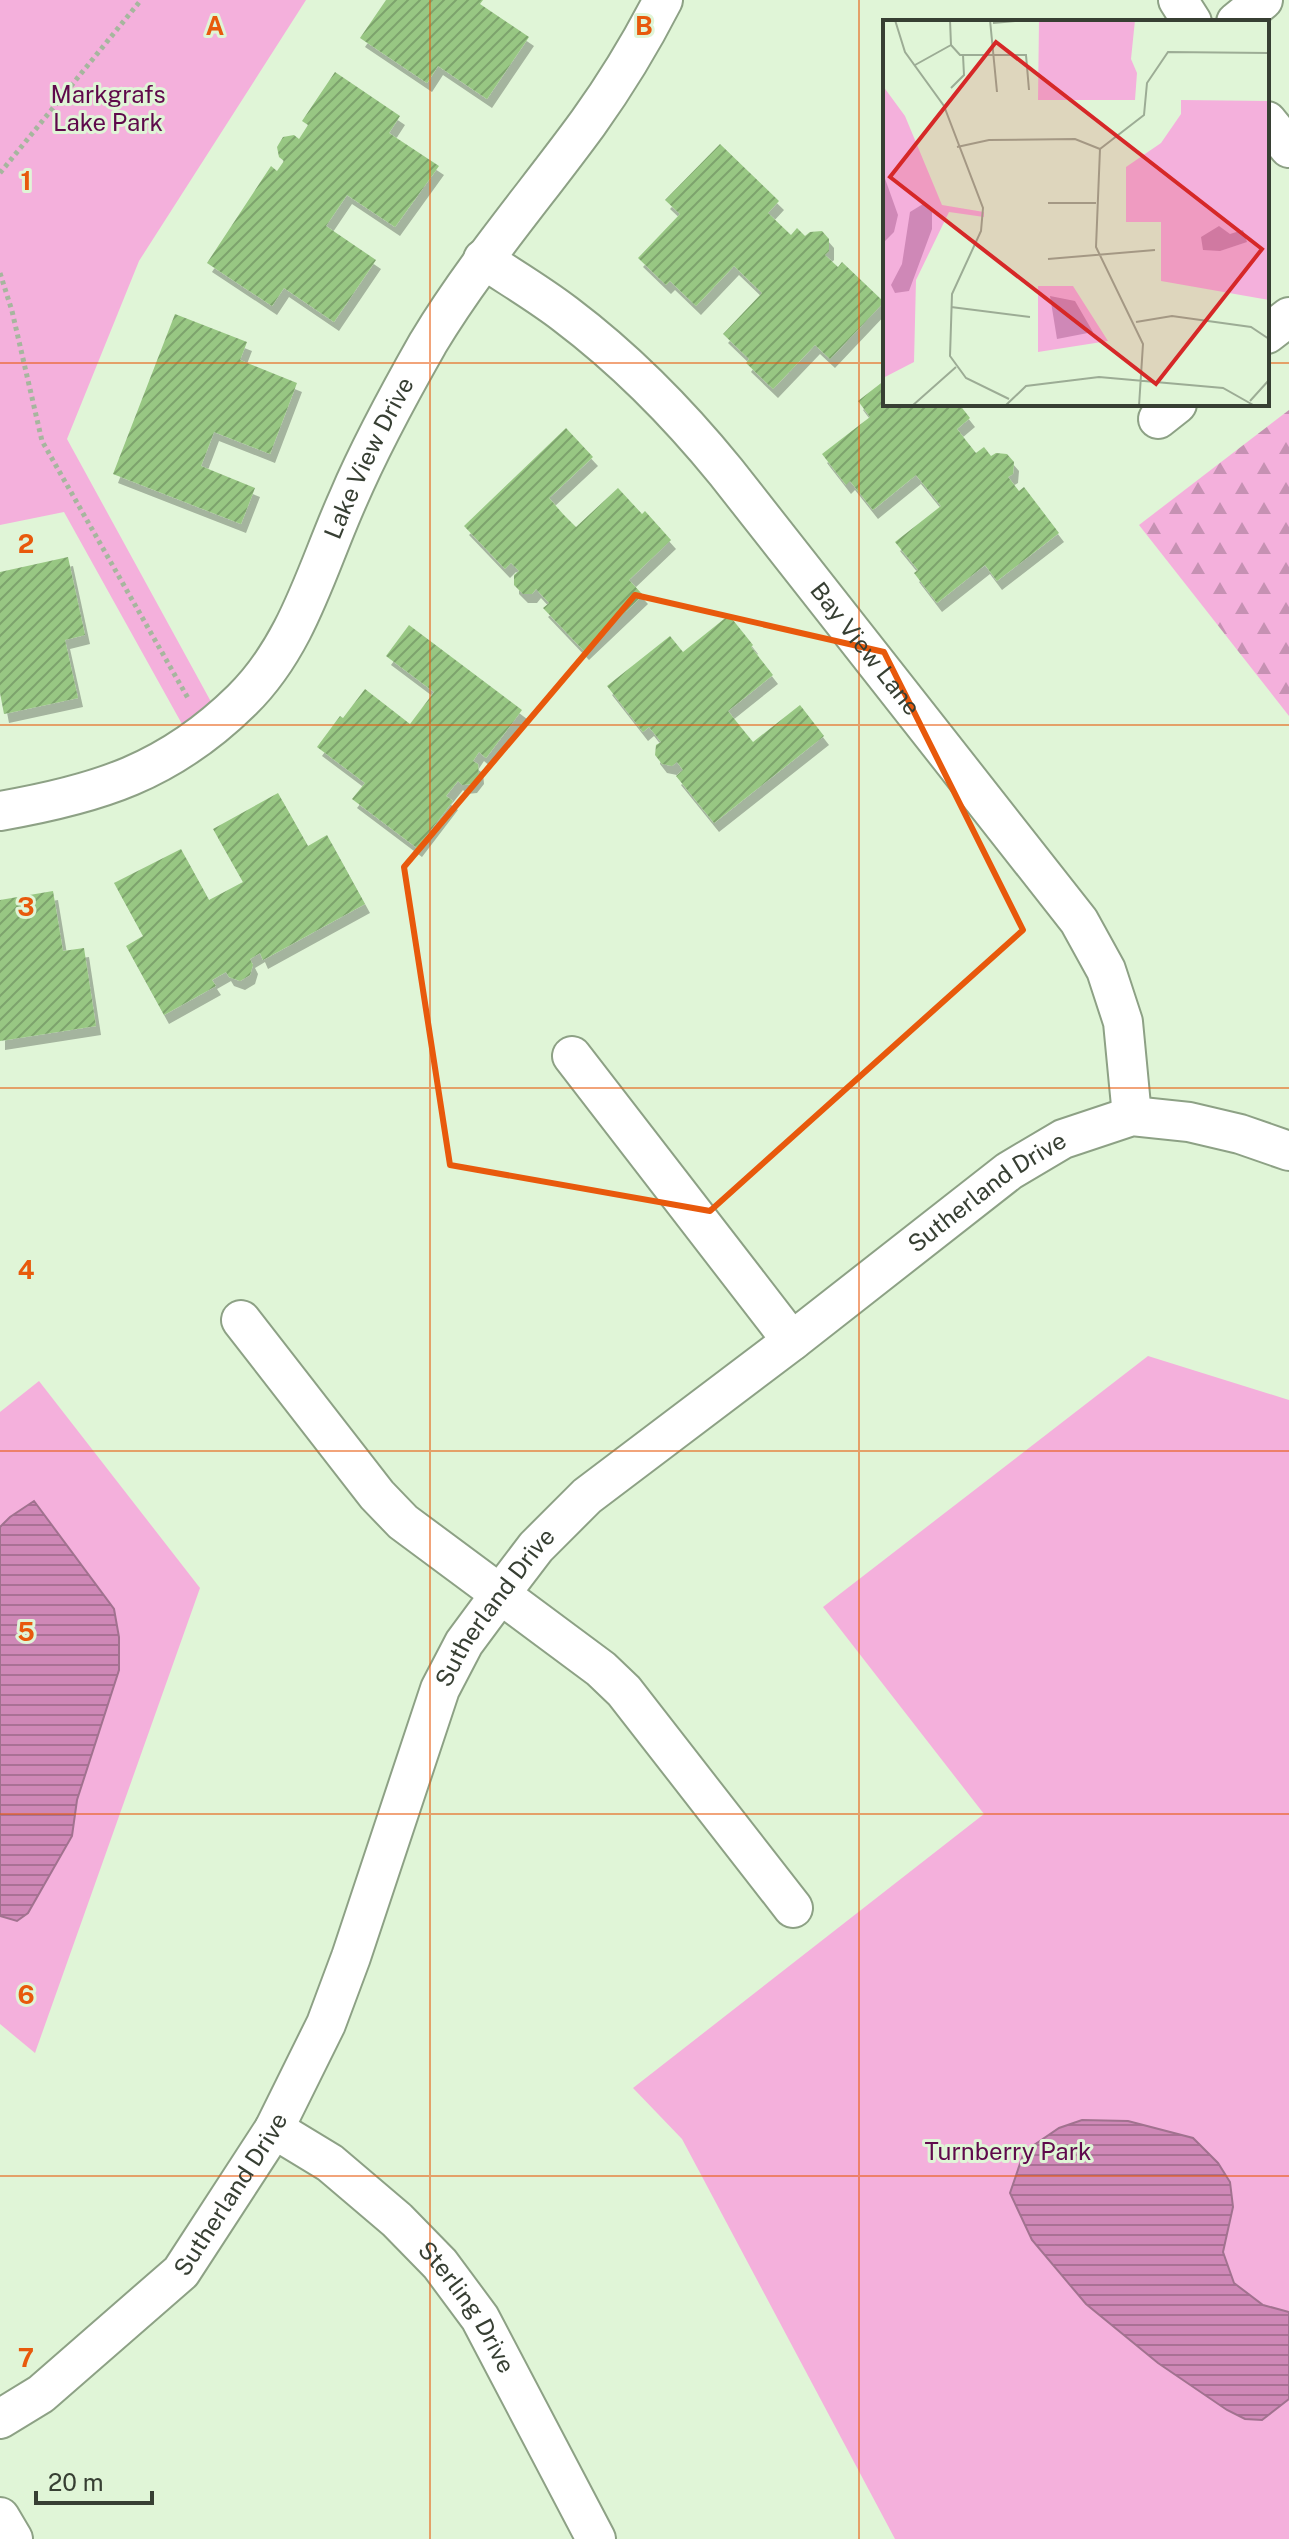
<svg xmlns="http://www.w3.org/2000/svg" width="1289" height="2539" font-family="'Public Sans',sans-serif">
	<defs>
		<pattern id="forest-firs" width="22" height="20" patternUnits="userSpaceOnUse" patternTransform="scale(2)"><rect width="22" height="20" fill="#f4b0dc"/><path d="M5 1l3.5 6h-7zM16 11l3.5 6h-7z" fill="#c691b3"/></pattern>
		<pattern id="water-rules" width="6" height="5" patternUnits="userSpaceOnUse" patternTransform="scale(2)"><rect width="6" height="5" fill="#cf88b7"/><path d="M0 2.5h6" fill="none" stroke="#a97195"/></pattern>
		<pattern id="building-hatch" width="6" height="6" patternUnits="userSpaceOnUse" patternTransform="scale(2)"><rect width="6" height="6" fill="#98c783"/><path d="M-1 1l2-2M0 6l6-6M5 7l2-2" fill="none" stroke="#7da36c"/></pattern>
		<filter id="shadow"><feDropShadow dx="5" dy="9" stdDeviation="0" flood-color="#0004"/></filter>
	</defs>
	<rect width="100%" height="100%" fill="#e0f5d7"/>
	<!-- green -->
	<path fill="#f4b0dc" d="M0,0H306L139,261L67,439L221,720L192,742L64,512L0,525Z
		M1148,1356L1289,1400V2539H895L682,2139L633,2088L984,1814L823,1607Z
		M39,1381L200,1588L35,2053L0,2024V1412Z"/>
	<!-- forest -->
	<path fill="url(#forest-firs)" d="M1289,410V716L1139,525Z"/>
	<!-- water -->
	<path fill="url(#water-rules)" stroke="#a1728f" stroke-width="2" d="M34,1501L114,1609L119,1637V1670L77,1800L72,1836L28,1913L17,1921L0,1916V1527L10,1517Z
		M1082,2120L1128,2121L1193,2138L1218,2163L1230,2182L1233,2207L1223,2252L1234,2283L1263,2305L1289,2312V2399L1262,2420L1245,2419L1227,2410L1158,2363L1086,2304L1032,2240L1010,2193L1024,2152L1059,2128Z"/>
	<!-- building -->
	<path fill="url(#building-hatch)" filter="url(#shadow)" d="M386,0H483L480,4L529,37L487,99L438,66L427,83L360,38Z
		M335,72L400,116L389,133L439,166L395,227L347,195L326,226L376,260L334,322L284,288L272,306L207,263L271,166L277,171L284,161L279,157L277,147L283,137L294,135L299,139L308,125L302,121Z
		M720,144L779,201L768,213L791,235L797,228L805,236L810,232L822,231L829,239V251L825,255L838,267L842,262L884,302L830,359L815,345L773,389L746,363L749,359L723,334L762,293L734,266L696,306L670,281L666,285L638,258L680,214L665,200Z
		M175,314L247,342L240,360L297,383L270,454L214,432L208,448L201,466L255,488L241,524L113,474Z
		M885,380V404H959L970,418L957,429L976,453L984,447L991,456L996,453L1007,454L1014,462L1013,474L1008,477L1019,491L1024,487L1059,533L997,581L985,565L937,603L914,573L918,570L895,542L941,506L916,475L873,510L850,481L846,485L822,454L870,417L858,401Z
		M566,428L593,457L549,498L563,514L576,527L618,488L642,514L645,511L671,540L629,580L643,595L584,651L543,608L549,603L536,589L532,594H523L514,585V575L519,571L511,563L505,569L464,526Z
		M68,557L85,635L65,640L78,698L4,714L0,693V572Z
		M729,615L753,645L751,647L773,675L728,711L740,726L753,742L800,705L824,736L714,823L676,776L683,770L677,762L672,766L662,764L655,755L656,745L661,742L649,727L643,732L607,686L670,636L683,652Z
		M409,625L522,710L486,758L479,752L473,761L478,764L479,775L472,784L462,785L458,781L446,796L453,801L417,848L352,799L365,783L317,747L340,716L343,718L365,689L410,724L434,692L386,656Z
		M278,793L308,846L327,835L365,904L263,960L260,953L250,959L253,965L250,975L240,981L229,977L226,972L212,980L216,986L164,1015L126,946L143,936L114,883L181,849L209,900L243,882L213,829Z
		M53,891L63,951L84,948L96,1026L0,1041V900Z"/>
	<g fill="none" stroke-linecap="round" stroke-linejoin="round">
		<!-- minor casing -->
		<g stroke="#8da185" stroke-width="42">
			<g id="minor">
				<path d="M1178,0L1192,22"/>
				<path d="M1236,22L1263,0"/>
				<path d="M1267,121L1289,148"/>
				<path id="s1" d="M483,259C510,277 539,294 565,314C626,360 678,413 726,472L1079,921L1106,970L1123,1022L1132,1116"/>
				<path d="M1267,334L1289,317"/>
				<path d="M1158,419L1177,404"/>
				<path id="s2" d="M0,811C98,794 169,772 242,700C298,645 317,568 348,499C371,445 399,394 428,343C475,265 534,197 588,123C616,84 641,43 663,0"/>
				<path d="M572,1056L792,1341"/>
				<path d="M241,1320L377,1495L403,1522L601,1669L624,1691L793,1908"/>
				<path id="s3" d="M274,2129L330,2163L397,2220L440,2264L480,2318L596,2539"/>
				<path id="s4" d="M0,2419L41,2394L181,2272L274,2129L326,2024L351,1957L440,1689L464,1643L501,1593L536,1547L587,1496L792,1341L1009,1171L1063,1139L1132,1116L1189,1122L1240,1134L1289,1151"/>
				<path d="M0,2517L13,2539"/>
			</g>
		</g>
		<!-- path -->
		<path stroke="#a6b69e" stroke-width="5" stroke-dasharray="4 4" stroke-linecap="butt" d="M0,173L141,0
			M0,273L12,311L42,441L189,700"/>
		<!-- minor -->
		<use href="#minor" stroke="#fff" stroke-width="38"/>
	</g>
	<!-- marked area -->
	<path fill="none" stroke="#e8590c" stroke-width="6" stroke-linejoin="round" d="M635,595L884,652L1023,930L710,1211L450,1165L404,867Z"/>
	<!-- grid -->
	<path fill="none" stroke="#e8590c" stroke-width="2" stroke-opacity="0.55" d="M430,0V2539M859,0V2539M0,363H885M1267,363H1289M0,725H1289M0,1088H1289M0,1451H1289M0,1814H1289M0,2176H1289"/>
	<g text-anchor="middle" stroke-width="6" stroke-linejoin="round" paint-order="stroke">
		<!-- park labels -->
		<g font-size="24" fill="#5f094b" stroke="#e0f5d7">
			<text x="108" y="103">Markgrafs<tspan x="108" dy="28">Lake Park</tspan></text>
			<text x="1008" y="2160">Turnberry Park</text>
		</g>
		<!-- street labels -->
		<g font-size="24" fill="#373f33" stroke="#e0f5d7">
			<text dy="8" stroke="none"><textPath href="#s2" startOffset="546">Lake View Drive</textPath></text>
			<text dy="8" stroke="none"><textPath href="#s1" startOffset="550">Bay View Lane</textPath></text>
			<text dy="8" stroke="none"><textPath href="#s4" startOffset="1622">Sutherland Drive</textPath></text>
			<text dy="8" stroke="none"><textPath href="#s4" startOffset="974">Sutherland Drive</textPath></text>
			<text dy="8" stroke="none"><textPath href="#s4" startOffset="326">Sutherland Drive</textPath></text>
			<text dy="8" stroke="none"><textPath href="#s3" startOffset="266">Sterling Drive</textPath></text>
		</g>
	</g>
	<!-- overview -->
	<g transform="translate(883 20)">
		<rect width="386" height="386" fill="#e0f5d7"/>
		<path d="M0,66L22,96L59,185L101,192V197L66,192L33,260L31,342L0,358ZM298,80L386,81V280L278,261V202H243V147L278,123L298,94ZM155,266H190L225,321L155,332Z" fill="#f4b0dc"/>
		<path d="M156,0H252L248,39L254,53L252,80H155Z" fill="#f4b0dc"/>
		<path d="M0,153L15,195L11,212L0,223ZM40,184L49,192V209L26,271L12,273L8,265L19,244L27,192ZM336,206L347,214L360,210L364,222L337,231L320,230L318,217ZM167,276L192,281L210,312L174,319Z" fill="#cf88b7"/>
		<path fill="none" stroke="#9cac95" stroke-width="2" d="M12,0L22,32L61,86L100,188L98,211L69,274L67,336L83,358L126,379M67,0L68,25L77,35H143L146,70M107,0L114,72M110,3L145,0M32,45L68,25M68,68L81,55L80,35M74,127L106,120L192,119L217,129M165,183H213M165,239L272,230M68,287L147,297M253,302L289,296L368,307L386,319M367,381L386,360M29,386L73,347M122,386L143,366L216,357L340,368L372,386M256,386L260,324L213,227L217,129L261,95L264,63L285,32L386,33"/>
		<path fill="#d62828" fill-opacity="0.15" stroke="#d62828" stroke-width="4" d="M113,22L379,229L273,364L7,157Z"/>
		<rect width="386" height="386" fill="none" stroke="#373f33" stroke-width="4"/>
	</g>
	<g font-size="26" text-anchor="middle" font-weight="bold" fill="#e8590c" stroke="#e0f5d7" stroke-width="6" stroke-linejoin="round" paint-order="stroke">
		<text x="215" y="35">A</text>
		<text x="644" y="35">B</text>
		<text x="26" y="190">1</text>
		<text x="26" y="553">2</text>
		<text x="26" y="916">3</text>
		<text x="26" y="1279">4</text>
		<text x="26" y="1641">5</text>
		<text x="26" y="2004">6</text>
		<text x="26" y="2367">7</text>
	</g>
	<!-- scale -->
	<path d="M36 2491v12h116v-12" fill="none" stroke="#373f33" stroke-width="4"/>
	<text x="48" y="2491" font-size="24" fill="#373f33" stroke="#e0f5d7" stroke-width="6" paint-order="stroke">20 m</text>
</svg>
